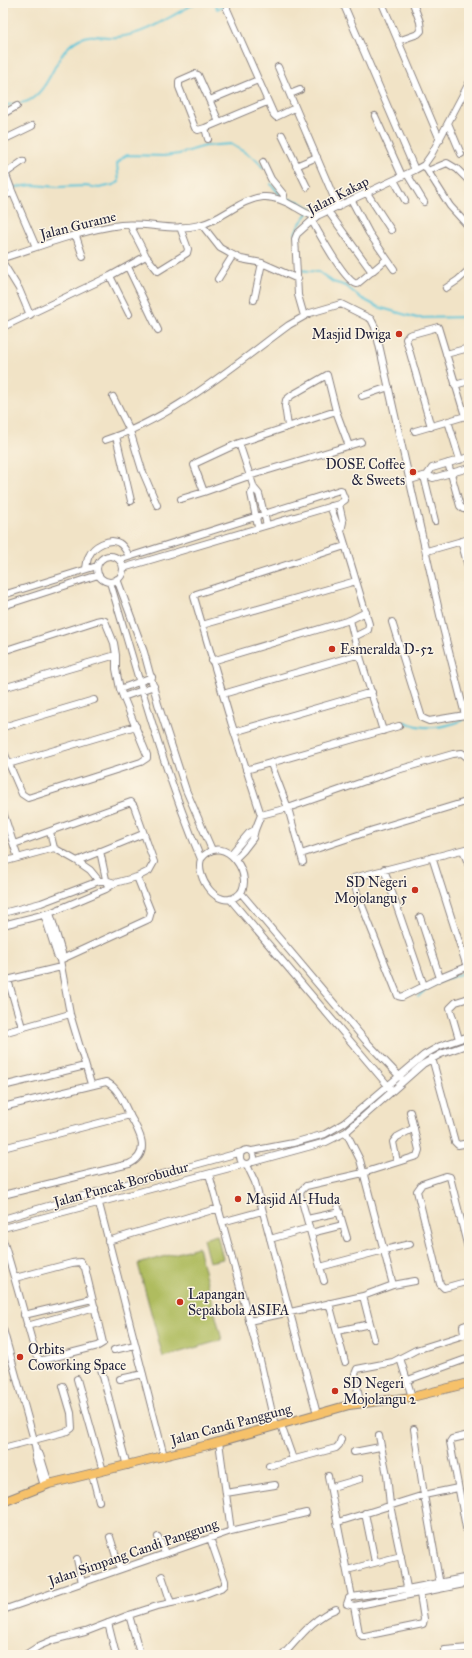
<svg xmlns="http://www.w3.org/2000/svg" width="472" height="1658" font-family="'IM FELL Great Primer',serif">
	<rect width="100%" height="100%" fill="#fcf5e5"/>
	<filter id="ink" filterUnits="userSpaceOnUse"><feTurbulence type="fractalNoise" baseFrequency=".025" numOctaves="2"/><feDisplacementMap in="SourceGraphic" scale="8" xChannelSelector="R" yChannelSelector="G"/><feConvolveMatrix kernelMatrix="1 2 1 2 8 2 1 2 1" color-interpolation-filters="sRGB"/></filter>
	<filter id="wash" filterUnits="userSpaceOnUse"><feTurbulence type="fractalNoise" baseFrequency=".012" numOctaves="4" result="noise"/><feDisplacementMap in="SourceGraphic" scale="16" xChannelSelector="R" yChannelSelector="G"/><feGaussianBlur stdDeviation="0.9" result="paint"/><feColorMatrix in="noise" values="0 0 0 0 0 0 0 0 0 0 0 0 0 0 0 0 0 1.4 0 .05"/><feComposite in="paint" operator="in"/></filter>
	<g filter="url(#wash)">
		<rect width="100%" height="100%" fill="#f1e3c6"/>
		<!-- green -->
		<path fill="#afbc5e" stroke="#686f4c" d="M217,1235L223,1259L209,1262L203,1239Z
			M198,1247L222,1340L163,1357L138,1264Z"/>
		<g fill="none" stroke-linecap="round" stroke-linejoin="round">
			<!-- stream -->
			<path stroke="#5dc5d9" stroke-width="2" d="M215,3L217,9L228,3
				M3,106C12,103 21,105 30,100C53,86 54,52 79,39C92,32 104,39 118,37C147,34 170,16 196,3
				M271,184L282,197L300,202L311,209C306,217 297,225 295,234
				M3,192L16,187L33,185L58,187L85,186L99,188L113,185L119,182L117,164L122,158L127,155L164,156L179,154L205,146L231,144L257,160L263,168
				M299,270L319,272L333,282L346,286L361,298L378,307L417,318L469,317
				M405,722C423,730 444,728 463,720
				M418,997C429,983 452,977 469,971"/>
		</g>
	</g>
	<g filter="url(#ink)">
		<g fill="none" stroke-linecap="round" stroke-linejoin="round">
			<!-- minor casing -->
			<g stroke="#8a8280" stroke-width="8">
				<path id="minor" d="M343,3L415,170
					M382,3L440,140
					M227,9L274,115L276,117L295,108
					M398,41L418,34L421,31L420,22L413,3
					M278,67L338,207
					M466,90L469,98
					M290,94L300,90
					M210,100L258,80
					M3,114L17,106
					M375,116L402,176
					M219,122L198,75L195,74L179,81V87L195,128L198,130L205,128L267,102
					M448,123L461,154
					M205,128L208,139
					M282,135L307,187
					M3,140L32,126
					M263,162L271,179L284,195L283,201
					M424,165L450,206L469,227
					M296,166L317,157
					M3,167L12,191L36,247
					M428,171L447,163L457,169L469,181
					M6,173L23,161
					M407,174L424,202
					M394,180L405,200
					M367,193L391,230
					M3,196L13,193
					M328,211L372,272
					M312,221C319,233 345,282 357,284L387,259L369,233L352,201
					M130,225L146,256L158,271L187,253L188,249L180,227
					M202,225L220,248L229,253L241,259L262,263L298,279
					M76,236L83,257
					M3,258C41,246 81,230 121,225C147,222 174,232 200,225C222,220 240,199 263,197C273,196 287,202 295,207C303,211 308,216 317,216
					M387,259L394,269
					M3,263L19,289L30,315
					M128,267L158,330
					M110,276L129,314
					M218,279L233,255
					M446,288L458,280L469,270
					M254,300L262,263
					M304,316L298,295L296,255L295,239L297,234L317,216L415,170L424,165L431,155L469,83
					M3,327L110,276L146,256
					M446,354L469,348
					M455,385L469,381
					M362,396L389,387
					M113,397L130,431L142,470L157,505
					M448,421L460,460
					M288,426L285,406L286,400L292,395L327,375L336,411L349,446
					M431,427L406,339L409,335L438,327L465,416
					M415,431L469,415
					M116,436L131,501
					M105,440C173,418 233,366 289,325L310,313L341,304L371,319L375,327L442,624L465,715L469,721
					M239,443L254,488L259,494L267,525
					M448,463L460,506L463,509H469
					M427,475L433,478L469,468
					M424,476L435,521
					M410,480L427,475L432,468L469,457
					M254,488L251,494L258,527
					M204,492L194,465L196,463L239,443L336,411
					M181,499L204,492L249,476L361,442
					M339,504L343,522L341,531
					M330,506L337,524L341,531L369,624L368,630L354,637L383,731
					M461,541L469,570
					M427,551L469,539
					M97 569a13 13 0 1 1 26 0a13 13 0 1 1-26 0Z
					M119,560L340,490H341L345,500L339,504L123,568
					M86,568C87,564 87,559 89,556C93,546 110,537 119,543C124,546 126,551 129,556
					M117,579L144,652L158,704L186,790L212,850
					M110,582C138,675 163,770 201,859C195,877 217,910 237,896C259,881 224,828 201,859
					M3,595L97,566
					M3,606L98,575
					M350,620L354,637
					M392,622L422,718L429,721L465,715
					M202,625L356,581
					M3,651L96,621L101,620L105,621L114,643L116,655V669L120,689L147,755V758L141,762L28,798L22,794L3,750
					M212,661L350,620L366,612
					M3,688L116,655
					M120,689L152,677
					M223,694L360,654
					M123,697L154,686
					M3,727L94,700
					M234,732L372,692
					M8,764L136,726
					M271,764L288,808L303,862
					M246,770L399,726
					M3,812L18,858
					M261,815L288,808L394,771L453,754L462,753L469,759
					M50,832L54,848L77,861L143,834
					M469,848L353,878L357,893L398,996L402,997L440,978L469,966
					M463,850L469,866
					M100,851L107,884
					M231,854L249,833L255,830
					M301,854L373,830L469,801
					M432,857L467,967
					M235,859L243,851L253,838L255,830L261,815L231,722L194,597L196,594L345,546
					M77,861L90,870L99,881
					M3,862L54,848
					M384,869L424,986
					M241,893L365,1040L401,1078
					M230,899L390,1088
					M3,913L41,903L99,881H108L115,883
					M50,913L62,953L60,960
					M44,914L57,955L60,960L70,1014L91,1084
					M420,917L440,978
					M3,925L50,913L106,889L115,883L137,877L149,871L154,862L134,806L131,802L14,844
					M60,960L149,919L151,912L137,877
					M8,980L22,1027
					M3,981L61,967
					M3,1033L70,1014
					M459,1039L450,1008L456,1002L469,998
					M432,1058L455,1142L458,1145L469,1143
					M3,1086L85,1066
					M3,1107L106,1082C118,1087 123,1102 129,1114C138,1129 153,1153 129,1164L3,1195
					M3,1148L130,1115
					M240 1157a7 7 0 1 1 14 0a7 7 0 1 1-14 0Z
					M252,1151L293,1143L325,1134L344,1123L424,1055L440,1046L469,1036
					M253,1162L326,1142L346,1132L423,1064L441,1054L469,1044
					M397,1162L393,1142L397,1137L414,1128
					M247,1165L255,1182L317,1414
					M209,1174L260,1360L275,1426
					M96,1192L164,1456
					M336,1201L347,1238
					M3,1219L79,1197L242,1152
					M307,1219L340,1212
					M222,1222L262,1211
					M3,1228L245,1164
					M311,1233L343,1225
					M270,1239L309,1228
					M3,1240C15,1278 25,1317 36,1355L40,1360H43L98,1346L103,1343L85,1268L80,1262L72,1263L15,1278
					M108,1241L219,1208
					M469,1252L450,1177L446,1176L422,1184L417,1191L440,1284L444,1288L469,1281
					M320,1267L384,1250L410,1244
					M324,1281L300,1194L301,1191L306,1186L363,1173L417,1156L419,1150L410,1112
					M393,1285L415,1281
					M363,1296L374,1339
					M329,1303L345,1362
					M24,1315L92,1299
					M249,1321L363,1296L393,1285L360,1160L346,1132
					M27,1326L95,1307
					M3,1329L34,1440L36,1452L35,1456L44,1486
					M337,1331L370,1324
					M114,1350L135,1345
					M400,1358L412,1397
					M101,1369L127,1466
					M77,1379L103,1471
					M120,1379L143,1374
					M408,1380L469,1358
					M360,1403L355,1374L357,1369L393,1362L416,1350L464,1335L463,1326L469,1324
					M281,1425L293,1459
					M414,1429L424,1495L440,1585
					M469,1435L452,1439L450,1442L467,1533L469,1538
					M379,1436L387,1475L390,1505L408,1592
					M3,1448L68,1431L72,1428L71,1413L63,1386
					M36,1452L40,1455L49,1484
					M354,1452L380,1447
					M269,1466L336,1448L339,1445L341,1439
					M92,1474L99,1501
					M328,1476L352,1597
					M332,1487L360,1479
					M226,1493L275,1485
					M365,1513L375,1562
					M338,1522L424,1495L458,1488
					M231,1531L306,1513
					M110,1537L120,1569
					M158,1537L165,1553
					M77,1559L82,1583
					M347,1570L401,1556
					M162,1576L171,1603
					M469,1577L407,1589L352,1597L349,1598L347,1604L354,1606L469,1583
					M354,1606L359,1633L362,1636H365L423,1624L424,1619L420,1594
					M3,1610L231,1531L219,1442
					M129,1615L139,1650
					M108,1623L116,1655
					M445,1650L469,1648
					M25,1655L39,1646L53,1640L85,1632L129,1615L157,1606L195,1598L223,1587L225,1585V1581L210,1538
					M283,1655C299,1638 314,1617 336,1609"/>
			</g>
			<!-- major casing -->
			<g stroke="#8a8280" stroke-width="10">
				<path id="major" d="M3,1502L49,1484L208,1445L349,1405L412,1397L469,1383"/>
			</g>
			<!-- minor -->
			<use href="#minor" stroke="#fff" stroke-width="6"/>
			<!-- major -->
			<use href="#major" stroke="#f6c16b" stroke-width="8"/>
		</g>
	</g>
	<!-- markers -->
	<g fill="#c8321e" stroke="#fcf5e5" stroke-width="1.5">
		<circle cx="399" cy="334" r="4"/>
		<circle cx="413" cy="472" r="4"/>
		<circle cx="332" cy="649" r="4"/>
		<circle cx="415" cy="890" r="4"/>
		<circle cx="238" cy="1199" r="4"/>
		<circle cx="180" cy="1302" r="4"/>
		<circle cx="20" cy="1357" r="4"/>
		<circle cx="335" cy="1391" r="4"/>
	</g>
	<g text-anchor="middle" stroke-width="3" stroke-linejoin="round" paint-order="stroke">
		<!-- street labels -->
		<g font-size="14" fill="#22223b" stroke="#fcf5e5">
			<text transform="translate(338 195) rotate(-27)" y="5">Jalan Kakap</text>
			<text transform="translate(78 225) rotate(-14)" y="5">Jalan Gurame</text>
			<text transform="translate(121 1184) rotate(-15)" y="5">Jalan Puncak Borobudur</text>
			<text transform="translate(231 1424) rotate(-15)" y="5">Jalan Candi Panggung</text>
			<text transform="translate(133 1552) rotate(-19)" y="5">Jalan Simpang Candi Panggung</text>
		</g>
		<!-- poi labels -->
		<g font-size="14" fill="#22223b" stroke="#fcf5e5" text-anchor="start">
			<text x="391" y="339" text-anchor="end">Masjid Dwiga</text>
			<text x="405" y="469" text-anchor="end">DOSE Coffee<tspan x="405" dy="16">&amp; Sweets</tspan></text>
			<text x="340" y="654">Esmeralda D-52</text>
			<text x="407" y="887" text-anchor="end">SD Negeri<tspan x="407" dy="16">Mojolangu 5</tspan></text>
			<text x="246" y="1204">Masjid Al-Huda</text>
			<text x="188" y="1299">Lapangan<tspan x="188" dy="16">Sepakbola ASIFA</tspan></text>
			<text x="28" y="1354">Orbits<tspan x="28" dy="16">Coworking Space</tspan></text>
			<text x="343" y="1388">SD Negeri<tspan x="343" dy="16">Mojolangu 2</tspan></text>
		</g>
	</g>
	<!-- margin -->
	<rect width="472" height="1658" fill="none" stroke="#fcf5e5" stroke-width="16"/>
</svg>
